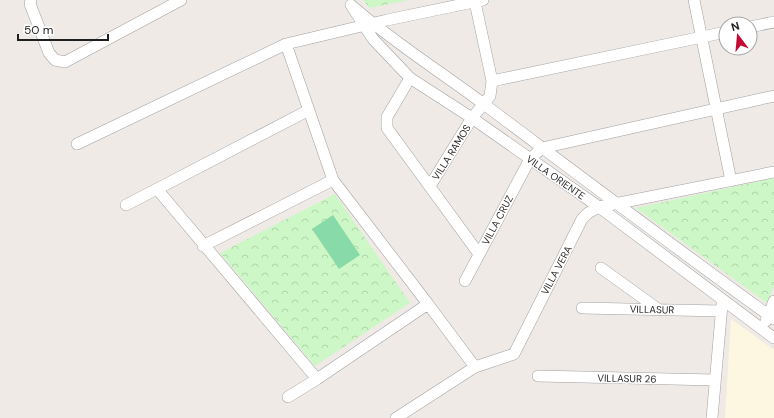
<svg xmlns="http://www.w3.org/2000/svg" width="774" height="418" font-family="'DM Sans',sans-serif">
	<defs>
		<pattern id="park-crowns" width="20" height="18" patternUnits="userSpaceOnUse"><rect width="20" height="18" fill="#cdf7c6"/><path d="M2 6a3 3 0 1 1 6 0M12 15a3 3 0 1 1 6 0" fill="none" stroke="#b0d3aa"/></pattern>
	</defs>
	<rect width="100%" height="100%" fill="#f0eae6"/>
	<!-- education -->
	<path fill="#fdf7e1" d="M731,319L774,350V418H725Z"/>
	<!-- park -->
	<path fill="url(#park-crowns)" d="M363,0H409L370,8Z
		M774,178V286L767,303L636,208Z
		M335,194L410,303L315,366L220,253Z"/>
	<!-- pitch -->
	<path fill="#89daa9" d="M333,215L360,255L339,269L312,229Z"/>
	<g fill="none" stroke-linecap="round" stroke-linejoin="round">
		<!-- minor casing -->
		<g stroke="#a0a0a0" stroke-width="12">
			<path id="minor" d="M31,0L30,4L49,53L55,60L65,62L181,0
				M694,0L731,181
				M750,27L774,22
				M410,78L387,117V128L479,254
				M492,81L726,32
				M309,110L157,189L317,379L428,304L333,180L286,44L387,20L483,0
				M77,144L286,44
				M430,186L472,118L490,96L492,81L475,2
				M126,205L157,189
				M203,246L333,180
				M601,268L658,309
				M465,281L530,159L542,148L774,96
				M428,304L475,367
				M582,308L721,311
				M774,319C678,250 584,179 489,108C443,73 394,43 351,5L373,39L410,78L472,118L599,207L774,338
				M766,321L774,301
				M538,376L715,380
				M288,397L317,379
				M396,418L475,367L514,354L582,219L588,213L599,207L774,172
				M712,418L722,305"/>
		</g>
		<!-- minor -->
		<use href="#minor" stroke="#fff" stroke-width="11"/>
	</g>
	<g text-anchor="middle" stroke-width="3" stroke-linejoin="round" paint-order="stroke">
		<!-- street labels -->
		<g font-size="10" fill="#1f1f1f" stroke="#fff">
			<text transform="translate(451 152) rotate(-58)" y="4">VILLA RAMOS</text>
			<text transform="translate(556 177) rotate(35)" y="4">VILLA ORIENTE</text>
			<text transform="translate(497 220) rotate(-62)" y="4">VILLA CRUZ</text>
			<text transform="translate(556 270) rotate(-62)" y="4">VILLA VERA</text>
			<text transform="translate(652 309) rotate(1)" y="4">VILLASUR</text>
			<text transform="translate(627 378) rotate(1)" y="4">VILLASUR 26</text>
		</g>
	</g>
	<!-- north arrow -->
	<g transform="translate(738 36) rotate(344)"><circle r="19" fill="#ffffff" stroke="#a5a5a5"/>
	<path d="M0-3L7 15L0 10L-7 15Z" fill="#c40a34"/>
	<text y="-6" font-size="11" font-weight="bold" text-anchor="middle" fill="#1f1f1f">N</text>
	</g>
	<!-- scale -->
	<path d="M18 34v6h90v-6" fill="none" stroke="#1f1f1f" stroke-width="2"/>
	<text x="24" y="34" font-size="12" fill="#1f1f1f" stroke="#ffffff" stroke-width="3" paint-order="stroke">50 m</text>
</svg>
